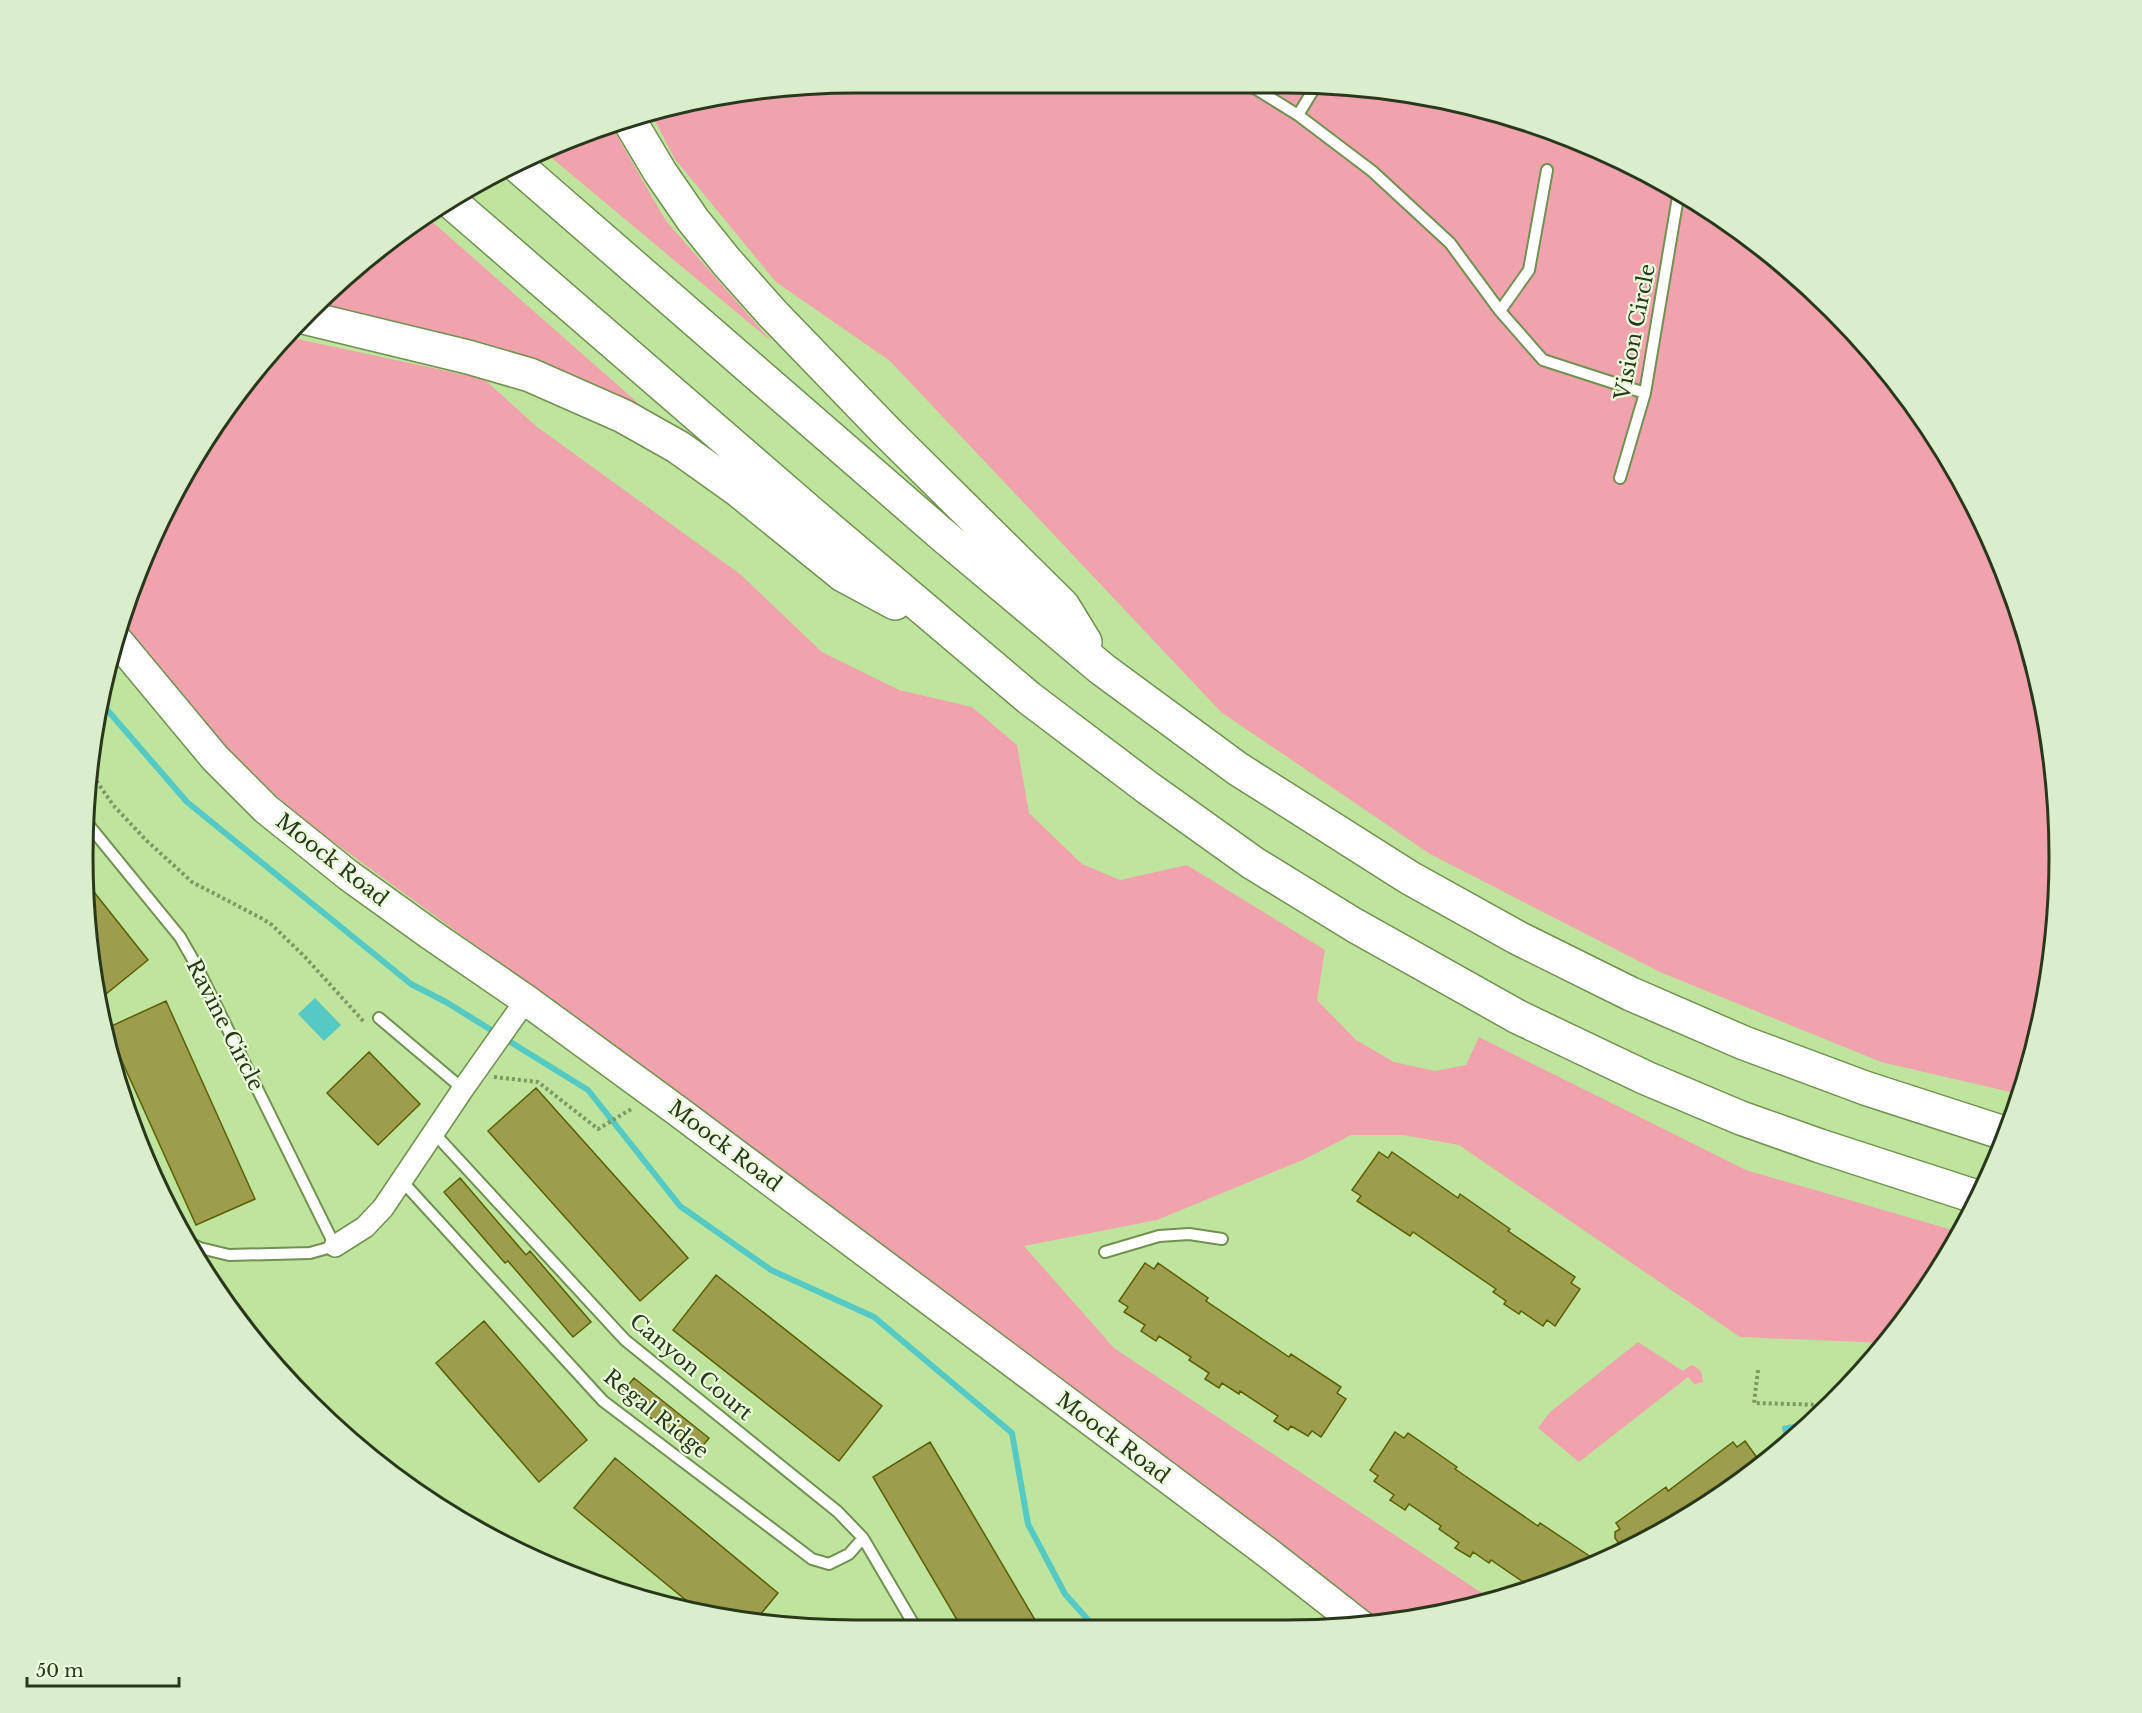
<svg xmlns="http://www.w3.org/2000/svg" width="2142" height="1713" font-family="'Libre Baskerville',serif">
	<rect width="100%" height="100%" fill="#bfe49e"/>
	<!-- green -->
	<path fill="#f1a3ad" d="M857,83L1336,84L1535,124L1672,186L1796,274L1899,385L1956,470L2019,608L2053,756L2058,907L2033,1057L2019,1094L1881,1062L1660,972L1430,854L1221,712L890,361L776,282L674,158L650,111L657,109Z
		M612,127L666,221L772,342L547,154Z
		M428,218L655,418L559,369L314,306Z
		M288,337L484,379L536,426L740,574L822,652L899,690L972,707L1017,745L1029,813L1082,864L1120,880L1187,865L1325,950L1317,1000L1356,1040L1394,1062L1435,1071L1466,1065L1479,1037L1746,1170L1959,1232L1899,1328L1885,1343L1740,1337L1459,1145L1403,1135H1351L1305,1159L1157,1220L1024,1246L1114,1348L1494,1601L1486,1604L1372,1623L602,1037L306,822L195,723L121,627L186,469Z
		M1638,1342L1683,1371L1691,1365C1701,1368 1702,1373 1703,1382L1694,1384L1688,1377L1579,1462L1538,1428L1550,1412Z"/>
	<!-- water -->
	<path fill="#55cac4" d="M315,998L341,1025L324,1041L298,1014Z
		M1799,1423L1801,1433L1785,1447L1782,1426Z"/>
	<g fill="none" stroke-linecap="round" stroke-linejoin="round">
		<!-- stream -->
		<path stroke="#55cac4" stroke-width="6" d="M103,705L187,802L411,984L446,1002L588,1090L680,1206L771,1270L874,1317L1012,1433L1028,1524L1065,1594L1097,1630"/>
	</g>
	<!-- building -->
	<path fill="#9c9e4d" stroke="#5c5e03" stroke-width="1.5" d="M86,882L148,960L101,998L89,907Z
		M166,1001L255,1199L196,1225L107,1028Z
		M369,1052L420,1104L378,1145L327,1093Z
		M536,1088L688,1258L640,1301L488,1131Z
		M1379,1152L1388,1158L1392,1152L1458,1198L1460,1194L1510,1229L1508,1231L1575,1277L1571,1283L1580,1289L1555,1326L1547,1320L1543,1326L1521,1311L1519,1314L1504,1304L1506,1301L1493,1292L1496,1289L1413,1232L1410,1236L1357,1201L1361,1196L1352,1190Z
		M460,1178L526,1255L530,1251L591,1322L573,1337L508,1261L505,1263L444,1192Z
		M1145,1263L1154,1269L1158,1263L1208,1298L1206,1301L1289,1357L1291,1354L1341,1387L1337,1393L1346,1399L1321,1437L1312,1431L1308,1436L1291,1426L1288,1430L1274,1421L1278,1416L1240,1391L1239,1394L1222,1383L1219,1388L1205,1379L1209,1373L1189,1360L1191,1357L1159,1336L1156,1341L1141,1331L1145,1325L1124,1312L1128,1307L1119,1301Z
		M716,1275L882,1406L839,1461L673,1330Z
		M484,1321L587,1440L539,1482L436,1363Z
		M634,1378L709,1438L696,1454L621,1394Z
		M1395,1432L1404,1438L1408,1433L1457,1467L1455,1469L1538,1526L1540,1523L1594,1559L1529,1586L1491,1560L1489,1563L1473,1552L1470,1557L1455,1548L1459,1543L1439,1529L1441,1526L1409,1504L1405,1510L1390,1500L1394,1495L1374,1481L1378,1476L1370,1470Z
		M1745,1441L1761,1463L1672,1527L1622,1548L1615,1538V1532L1620,1529L1616,1523L1666,1487L1668,1491L1733,1442L1737,1447Z
		M930,1442L1041,1630H963L873,1477Z
		M615,1458L778,1593L755,1621L704,1615L574,1508Z"/>
	<g fill="none" stroke-linecap="round" stroke-linejoin="round">
		<!-- service casing -->
		<g stroke="#70914f" stroke-width="14">
			<path id="service" d="M1248,84L1298,115
				M1317,84L1298,115L1372,171L1450,243L1500,311L1543,360L1645,393
				M1500,311L1529,270L1547,170
				M1620,478L1645,393L1679,191
				M87,823L180,937L196,965L335,1246L310,1253L229,1255L200,1248L185,1241
				M379,1018L463,1089
				M434,1133L625,1340L838,1512L863,1538L917,1630
				M402,1181L603,1401L812,1559L829,1564L849,1554L863,1538
				M1105,1252L1159,1236L1189,1234L1222,1239"/>
		</g>
		<!-- minor casing -->
		<g stroke="#70914f" stroke-width="24">
			<path id="minor" d="M335,1246L365,1227L383,1208L463,1089L526,1000"/>
		</g>
		<!-- secondary casing -->
		<g stroke="#70914f" stroke-width="33">
			<path id="secondary" d="M116,639L215,758L266,809L348,875L430,934L526,1000L679,1112L1268,1553L1360,1625"/>
		</g>
		<!-- motorway casing -->
		<g stroke="#70914f" stroke-width="36">
			<path id="motorway" d="M629,120L660,172L693,220L726,261L773,314L886,431L1063,606L1085,642
				M518,166L946,538L1102,669L1238,769L1410,878L1518,938L1631,994L1744,1043L1865,1088L2004,1133
				M450,201L813,515L1029,698L1148,788L1253,863L1354,925L1518,1017L1646,1078L1741,1118L1820,1146L1980,1198
				M303,317L468,357L530,375L623,416L678,447L737,489L843,575L895,603"/>
		</g>
		<!-- path -->
		<path stroke="#7d9865" stroke-width="4" stroke-dasharray="3 3" stroke-linecap="butt" d="M93,776L113,805L147,841L192,882L261,918L272,925L305,957L365,1023
			M494,1077L538,1082L598,1129L633,1108
			M1758,1370L1754,1403L1827,1405
			M1852,1378L1853,1372"/>
		<!-- service -->
		<use href="#service" stroke="#fff" stroke-width="10"/>
		<!-- minor -->
		<use href="#minor" stroke="#fff" stroke-width="21"/>
		<!-- secondary -->
		<use href="#secondary" stroke="#fff" stroke-width="30"/>
		<!-- motorway -->
		<use href="#motorway" stroke="#fff" stroke-width="33"/>
	</g>
	<g text-anchor="middle" stroke-width="4.5" stroke-linejoin="round" paint-order="stroke">
		<!-- street labels -->
		<g font-size="21" fill="#29381c" stroke="#ebfedb">
			<text transform="translate(1635 332) rotate(-79)" y="7">Vision Circle</text>
			<text transform="translate(332 860) rotate(38)" y="7">Moock Road</text>
			<text transform="translate(225 1025) rotate(63)" y="7">Ravine Circle</text>
			<text transform="translate(725 1146) rotate(37)" y="7">Moock Road</text>
			<text transform="translate(691 1367) rotate(40)" y="7">Canyon Court</text>
			<text transform="translate(656 1414) rotate(39)" y="7">Regal Ridge</text>
			<text transform="translate(1113 1438) rotate(37)" y="7">Moock Road</text>
		</g>
	</g>
	<!-- crop -->
	<path d="M0 0H2142V1713H0ZM856 93H1286A763 763 0 0 1 2049 856V857A763 763 0 0 1 1286 1620H856A763 763 0 0 1 93 857V856A763 763 0 0 1 856 93Z" fill="#dbeecc" fill-rule="evenodd"/>
	<path fill="none" stroke="#29381c" stroke-width="3" d="M856 93H1286A763 763 0 0 1 2049 856V857A763 763 0 0 1 1286 1620H856A763 763 0 0 1 93 857V856A763 763 0 0 1 856 93Z"/>
	<!-- scale -->
	<path d="M27 1677v9h152v-9" fill="none" stroke="#29381c" stroke-width="3"/>
	<text x="36" y="1677" font-size="18" fill="#29381c" stroke="#ebfedb" stroke-width="4.5" paint-order="stroke">50 m</text>
</svg>
